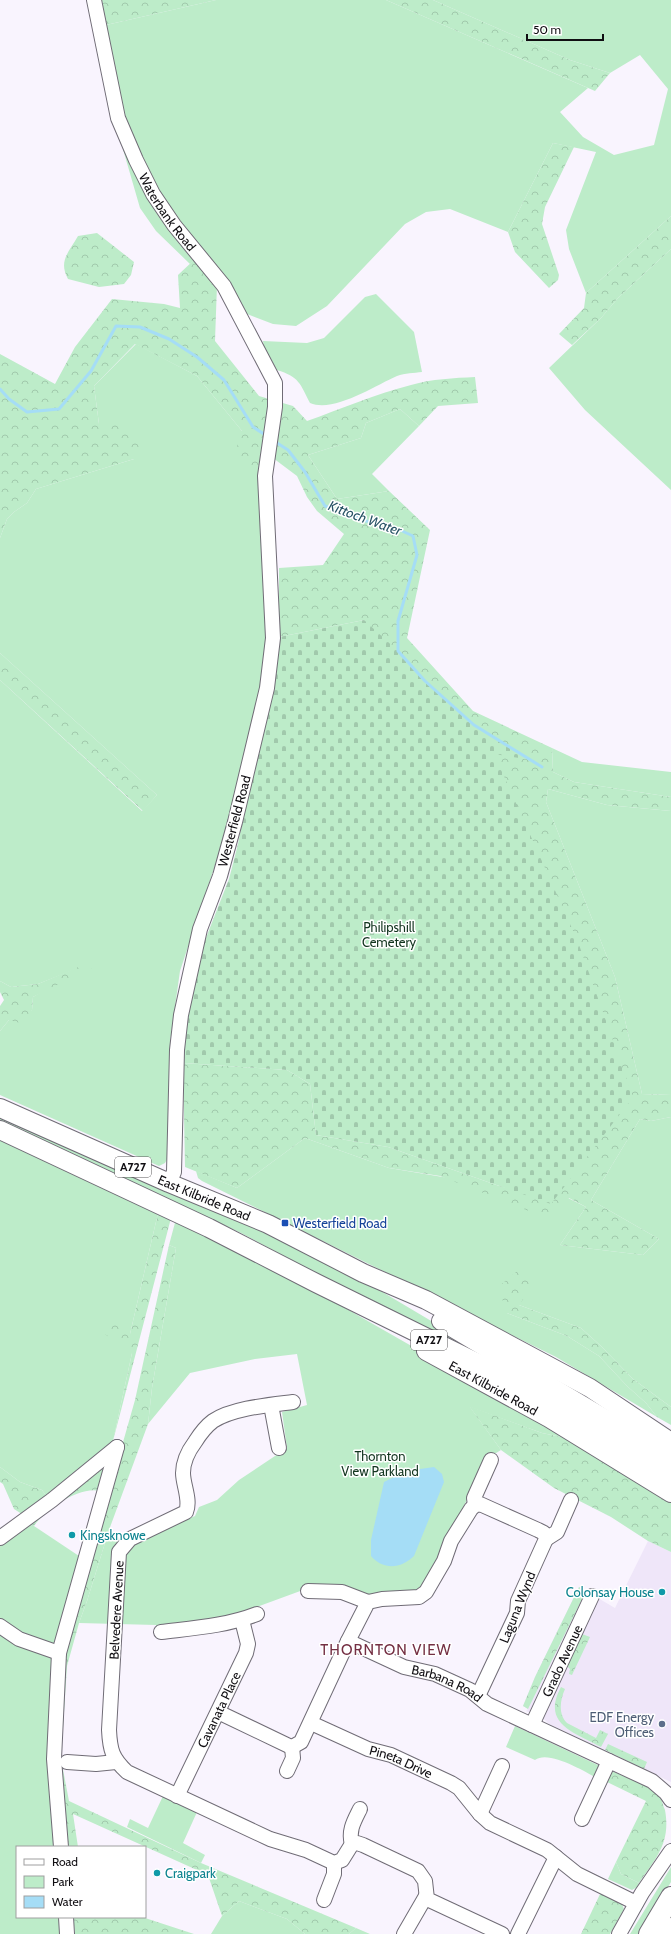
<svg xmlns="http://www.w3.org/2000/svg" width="671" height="1934" font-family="Cabin,sans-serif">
	<defs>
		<pattern id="forest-crowns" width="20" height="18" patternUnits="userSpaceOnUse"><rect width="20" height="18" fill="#bdecc9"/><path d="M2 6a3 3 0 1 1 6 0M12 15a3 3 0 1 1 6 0" fill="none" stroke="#a1c9ac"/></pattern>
		<pattern id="cemetery-stones" width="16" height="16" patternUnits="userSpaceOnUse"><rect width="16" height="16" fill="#bdecc9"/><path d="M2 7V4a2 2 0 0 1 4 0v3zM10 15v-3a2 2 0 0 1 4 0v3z" fill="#a1c9ac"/></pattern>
	</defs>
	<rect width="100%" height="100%" fill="#f9f4fe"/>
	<!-- built -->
	<path fill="#efe6f9" d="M648,1541L671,1552V1782L549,1724L545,1720L526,1711L528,1709L523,1706L535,1677L579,1587L615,1608Z"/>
	<!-- green -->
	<path fill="#bdecc9" d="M216,0H386L588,88L560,112L583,137L614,155L654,145L668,89L640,55L610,73L570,60L433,0H671V216L586,293L569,249L566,230L596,152L553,143L508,232L450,209L426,212L405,224L327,306L296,326L273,324L247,314L157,192L126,127L106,25Z
		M118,132L195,259L190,264L156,231L140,208Z
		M671,249V490L585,410L549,368L601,318L618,298Z
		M376,294L414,332L422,372C414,373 405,373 397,376C374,386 334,413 310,403C300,383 299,377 277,370L264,347L263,341L307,343L324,338L365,297Z
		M136,344L197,376L242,431L259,473L271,621L263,678L238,784L221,847L180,971L170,1042L171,1152L165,1163L159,1166L0,1095V1031L9,1020L32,1010L33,997L88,964L38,984L11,987L0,981V680L142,811L157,795L0,653V538L7,519L14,512L27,503L36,489L134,459L99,424L94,386Z
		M400,409L419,426L372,474L389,491L337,499L308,455L361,438L366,423Z
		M552,748L582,762L671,772V797L574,782L553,772Z
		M548,789L607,805L671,811V1095L642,1094L615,977L546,802Z
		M0,1114L227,1213L374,1287L544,1388L419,1328L241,1233L0,1121Z
		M671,1117V1407L633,1379L601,1346L581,1328L519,1305L507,1313L567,1336L599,1356L627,1386L646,1403L657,1417L556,1357L202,1181L198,1178L196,1171L237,1188L305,1138L389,1168L568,1198L586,1207L560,1245L643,1255L659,1239L591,1200L640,1119L651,1121Z
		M0,1136L158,1213L130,1334L132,1353L113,1441L47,1497L42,1490L20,1482L0,1467Z
		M176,1219L251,1253L359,1316L576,1440L542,1433L470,1407L501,1450L488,1458L424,1585L417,1592L371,1595L327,1584L303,1590L224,1619L156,1628V1625L79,1623L87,1601L109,1530L130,1547L169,1527L195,1516L199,1507L217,1500L239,1480L287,1448L282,1412L307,1405L297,1354L255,1359L190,1373L148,1424L152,1388L176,1248L169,1245Z
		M26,1523L34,1526L82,1558L55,1645L24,1638L0,1623V1542Z
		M0,1633L51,1656L53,1662C51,1723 45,1786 55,1847H17V1917H62V1934H0Z
		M515,1726L602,1767L597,1778C583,1771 549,1750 535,1760L506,1747Z
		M163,1796L197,1812L183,1843L205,1855L201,1863L127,1827L130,1819L148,1828Z
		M616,1862L621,1874L639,1883L637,1887L632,1890L608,1879Z
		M671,1867V1882L640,1934H630Z
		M239,1901L287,1919L305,1934H211L222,1916Z
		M356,1928L370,1934H349Z"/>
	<!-- forest -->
	<path fill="url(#forest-crowns)" d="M102,0H216L106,25Z
		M386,0H433L570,60L610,73L595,91Z
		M553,143L574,147L545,207L542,224L559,275L558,280L549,288L515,252L508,232Z
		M671,216V249L618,298L601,318L572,345L559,334L584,308L586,293Z
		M97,233L134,262L131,275L124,284L99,287L68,279C58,261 69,252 78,236Z
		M195,259L217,285L215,341L259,396L293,406L307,421C341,409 375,394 411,385C432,379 454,378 475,377L478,403L438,406L419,426L400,409L366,423L361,438L308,455L337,499L389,491L430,530L407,638L473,711L552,748L553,772L574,782L671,797V811L607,805L548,789L546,802L615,977L642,1094L671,1095V1117L651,1121L640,1119L591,1200L659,1239L643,1255L560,1245L586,1207L569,1198L549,1219L440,1176L389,1168L305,1138L237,1188L185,1167L183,1063L287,1070L310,1084L316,1135L388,1147L551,1204L364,620L279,637V568L323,565L344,534L317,511L307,497L297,476L269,455L265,476L233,459L242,431L197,376L135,344L94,386L99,424L117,422L141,442L142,450L134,459L36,489L27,503L14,512L7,519L0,538V354L55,384L75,347L112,299L164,304L180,308L178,275Z
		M0,653L157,795L143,811L0,680Z
		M88,963L92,968L33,997L32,1010L20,1023L9,1020L0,1031V1006L4,1000L0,992V981L11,987L38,984Z
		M158,1213L171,1218L113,1441L132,1353L99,1330L112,1321L130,1334Z
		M169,1245L176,1248L152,1388L148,1424L109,1530L87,1601L79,1623L67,1666L61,1759L69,1801L201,1863L356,1928L349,1934H305L287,1919L239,1901L222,1916L208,1875L73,1814L78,1847H67L58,1754L61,1660L135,1400Z
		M522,1267L536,1281L519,1305L581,1328L601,1346L633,1379L671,1407V1425L657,1417L646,1403L627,1386L599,1356L567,1336L507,1313L498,1287Z
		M469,1406L542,1433L576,1440L671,1500V1552L648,1541L611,1517L554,1488L501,1450Z
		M103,1466H106L100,1491C79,1486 46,1509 34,1526L26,1523Z
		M0,1467L20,1482L42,1490L47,1497L25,1516L14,1509L3,1484L0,1482Z
		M579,1587L586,1591L528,1709L523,1706L535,1677Z
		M582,1634L590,1637L572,1675L569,1674L570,1669L567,1666Z
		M561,1687L565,1689C560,1700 558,1714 567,1723L596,1738L600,1730L608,1734L601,1747C574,1732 541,1724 561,1687Z
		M608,1744L647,1762L644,1769L605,1750Z
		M610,1770C624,1777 642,1783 655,1792C662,1797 662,1803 665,1810C671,1843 656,1858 639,1883L621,1874L616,1862L646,1801L605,1781Z
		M601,1892L621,1902L624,1909L610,1934H581Z
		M73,1917H142L194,1934H75Z"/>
	<!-- cemetery -->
	<path fill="url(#cemetery-stones)" d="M364,620L398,651L425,681L474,725L493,738L532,760L494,754L578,942L633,1097L551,1204L388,1147L316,1135L310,1084L287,1070L183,1063L193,971L229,879L238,844L279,637Z"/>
	<!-- water -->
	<path fill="#a5ddf6" d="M434,1467L442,1474L444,1482L414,1556C401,1569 383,1570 371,1556V1540L384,1482L406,1471Z"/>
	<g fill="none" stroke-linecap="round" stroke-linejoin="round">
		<!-- stream -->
		<path stroke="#a5ddf6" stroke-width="3" d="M0,389L9,399L27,412L59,409L91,371L116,326L140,327L169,339L197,357L224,380L253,427L267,436
			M274,441L288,450L305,472L325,506L366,521L389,525L413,536L417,555L398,621V651L425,681L474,725L542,767"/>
		<!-- minor casing -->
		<g stroke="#706c76" stroke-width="16">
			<g id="minor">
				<path id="s1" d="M94,0L118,118L136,160L153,194L174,225L224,286L275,383V407L265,476L273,638L267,688L235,822L220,876L200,929L181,1015L177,1050L174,1172L169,1183"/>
				<path d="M293,1402C269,1405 233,1408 213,1421C205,1427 200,1434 195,1442C189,1450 183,1462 183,1473C183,1485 191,1500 186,1512L130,1539L119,1552L109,1730C110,1750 112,1758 127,1772L270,1839L306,1850L334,1863L342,1860L352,1844L357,1843L363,1845L418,1871L425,1881L427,1899L502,1934"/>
				<path d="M271,1405L279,1448"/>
				<path d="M475,1505L474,1498L491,1460"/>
				<path d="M0,1538L52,1500L117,1447"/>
				<path d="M546,1539L557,1532L571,1500"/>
				<path d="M308,1591L342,1592L368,1602"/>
				<path d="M0,1626L19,1639L59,1653"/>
				<path d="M161,1632C194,1628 226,1626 257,1614"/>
				<path id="s2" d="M348,1641L404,1667L435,1674L470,1690L487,1704L652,1781L666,1793L671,1800"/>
				<path d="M218,1712L289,1746L292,1747L301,1742L348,1641L368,1602L382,1599L419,1597L426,1592L444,1561L451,1541L471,1509L475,1505L480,1504L538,1530L544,1533L546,1539L518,1601L517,1613L478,1696"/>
				<path id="s3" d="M311,1723L368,1749L391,1755L451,1783L459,1788L480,1814L490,1823L547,1850L577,1874L636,1903"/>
				<path id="s4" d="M532,1725L592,1596"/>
				<path d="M67,1762L96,1764L116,1762"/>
				<path d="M287,1771L293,1758L292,1747"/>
				<path id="s5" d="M177,1796L246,1653L248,1644L242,1620"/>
				<path d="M480,1814L502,1766"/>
				<path d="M582,1819L609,1761"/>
				<path d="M352,1844C348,1831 354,1821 360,1809"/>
				<path d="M61,1847L54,1759L59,1653L117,1447"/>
				<path d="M324,1900L334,1874V1863"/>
				<path d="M66,1917L67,1934"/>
				<path d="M404,1934L426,1896"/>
				<path d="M518,1934L556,1857"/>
				<path d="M619,1934L642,1893L671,1851"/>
			</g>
		</g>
		<!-- major casing -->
		<g stroke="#706c76" stroke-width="20">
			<g id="major">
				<path id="s6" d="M0,1108L169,1183L268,1224L363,1273L426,1300L590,1388L671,1442"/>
				<path d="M0,1130L209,1228L316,1283L476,1362L542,1398L671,1475"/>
				<path d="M441,1321L671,1458"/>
				<path id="s7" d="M426,1351L549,1418L671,1493"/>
			</g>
		</g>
		<!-- highway casing -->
		<g stroke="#706c76" stroke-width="22">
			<path id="highway" d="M649,1934L671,1897
				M668,1934L671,1928"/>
		</g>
		<!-- minor -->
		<use href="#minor" stroke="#fff" stroke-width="14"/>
		<!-- major -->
		<use href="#major" stroke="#fff" stroke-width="18"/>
		<!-- highway -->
		<use href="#highway" stroke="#fff" stroke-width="20"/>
	</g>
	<!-- markers -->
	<rect fill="#1a4fb4" stroke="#fff" stroke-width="1.5" x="281" y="1219" width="8" height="8" rx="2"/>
	<g fill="#0f9aa8" stroke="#fff" stroke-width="1.5">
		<circle cx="72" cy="1535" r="4"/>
		<circle cx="662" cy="1592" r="4"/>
		<circle cx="157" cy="1873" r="4"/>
	</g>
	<circle fill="#5c6f8a" stroke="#fff" stroke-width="1.5" cx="662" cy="1724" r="4"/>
	<g text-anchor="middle" stroke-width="3" stroke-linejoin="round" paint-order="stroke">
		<!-- shield labels -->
		<g fill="#fff" stroke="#585659" stroke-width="1">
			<rect x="115" y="1157" width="36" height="20" rx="3"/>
			<rect x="411" y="1330" width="36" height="20" rx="3"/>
		</g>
		<g font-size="12" font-weight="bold" fill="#100e12">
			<text x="133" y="1171">A727</text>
			<text x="429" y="1344">A727</text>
		</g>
		<!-- street labels -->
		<g font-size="13" fill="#100e12" stroke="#fff">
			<text dy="5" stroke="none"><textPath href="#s1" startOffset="227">Waterbank Road</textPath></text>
			<text transform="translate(234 821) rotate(-75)" y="5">Westerfield Road</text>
			<text dy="5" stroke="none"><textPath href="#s6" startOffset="223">East Kilbride Road</textPath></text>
			<text dy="5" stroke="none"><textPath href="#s7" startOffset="77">East Kilbride Road</textPath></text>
			<text transform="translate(517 1607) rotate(-68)" y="5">Laguna Wynd</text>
			<text transform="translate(116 1610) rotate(-87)" y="5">Belvedere Avenue</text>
			<text dy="5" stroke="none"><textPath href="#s4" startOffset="71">Grado Avenue</textPath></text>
			<text dy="5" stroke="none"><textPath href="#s2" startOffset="108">Barbana Road</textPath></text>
			<text dy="5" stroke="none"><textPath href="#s5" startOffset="96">Cavanata Place</textPath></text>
			<text dy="5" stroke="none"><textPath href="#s3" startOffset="98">Pineta Drive</textPath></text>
		</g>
		<!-- park labels -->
		<g font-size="13" fill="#12351f" stroke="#fff">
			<text x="389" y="932">Philipshill<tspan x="389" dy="15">Cemetery</tspan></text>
			<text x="380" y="1461">Thornton<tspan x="380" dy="15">View Parkland</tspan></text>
		</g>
		<!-- transit labels -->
		<g font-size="13" fill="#164399" stroke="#fff" text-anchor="start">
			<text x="293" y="1228">Westerfield Road</text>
		</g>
		<!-- culture labels -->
		<g font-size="13" fill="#0d838f" stroke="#fff" text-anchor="start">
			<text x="80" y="1540">Kingsknowe</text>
			<text x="654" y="1597" text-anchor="end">Colonsay House</text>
			<text x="165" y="1878">Craigpark</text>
		</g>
		<!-- service labels -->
		<g font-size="13" fill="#4e5e75" stroke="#fff" text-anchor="end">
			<text x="654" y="1722">EDF Energy<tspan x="654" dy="15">Offices</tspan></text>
		</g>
		<!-- water labels -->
		<g font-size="14" font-style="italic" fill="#265264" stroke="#fff">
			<text transform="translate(365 518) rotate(20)" y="5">Kittoch Water</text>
		</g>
		<!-- quarter labels -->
		<g font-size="15" letter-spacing="1" fill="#742f43" stroke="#fff">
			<text x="386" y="1655">THORNTON VIEW</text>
		</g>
	</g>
	<!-- legend -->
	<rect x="16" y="1846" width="130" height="72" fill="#ffffff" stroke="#9f9fa0"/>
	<rect x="24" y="1859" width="20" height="6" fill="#ffffff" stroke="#9f9fa0"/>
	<text x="52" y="1866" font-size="12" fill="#100e12">Road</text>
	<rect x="24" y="1876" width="20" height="12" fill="#bdecc9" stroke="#9f9fa0"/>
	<text x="52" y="1886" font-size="12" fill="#100e12">Park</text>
	<rect x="24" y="1896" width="20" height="12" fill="#a5ddf6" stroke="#9f9fa0"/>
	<text x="52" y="1906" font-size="12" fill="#100e12">Water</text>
	<!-- scale -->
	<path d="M527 34v6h76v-6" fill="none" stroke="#100e12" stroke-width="2"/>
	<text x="533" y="34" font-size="12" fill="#100e12" stroke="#ffffff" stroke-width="3" paint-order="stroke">50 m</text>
</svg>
